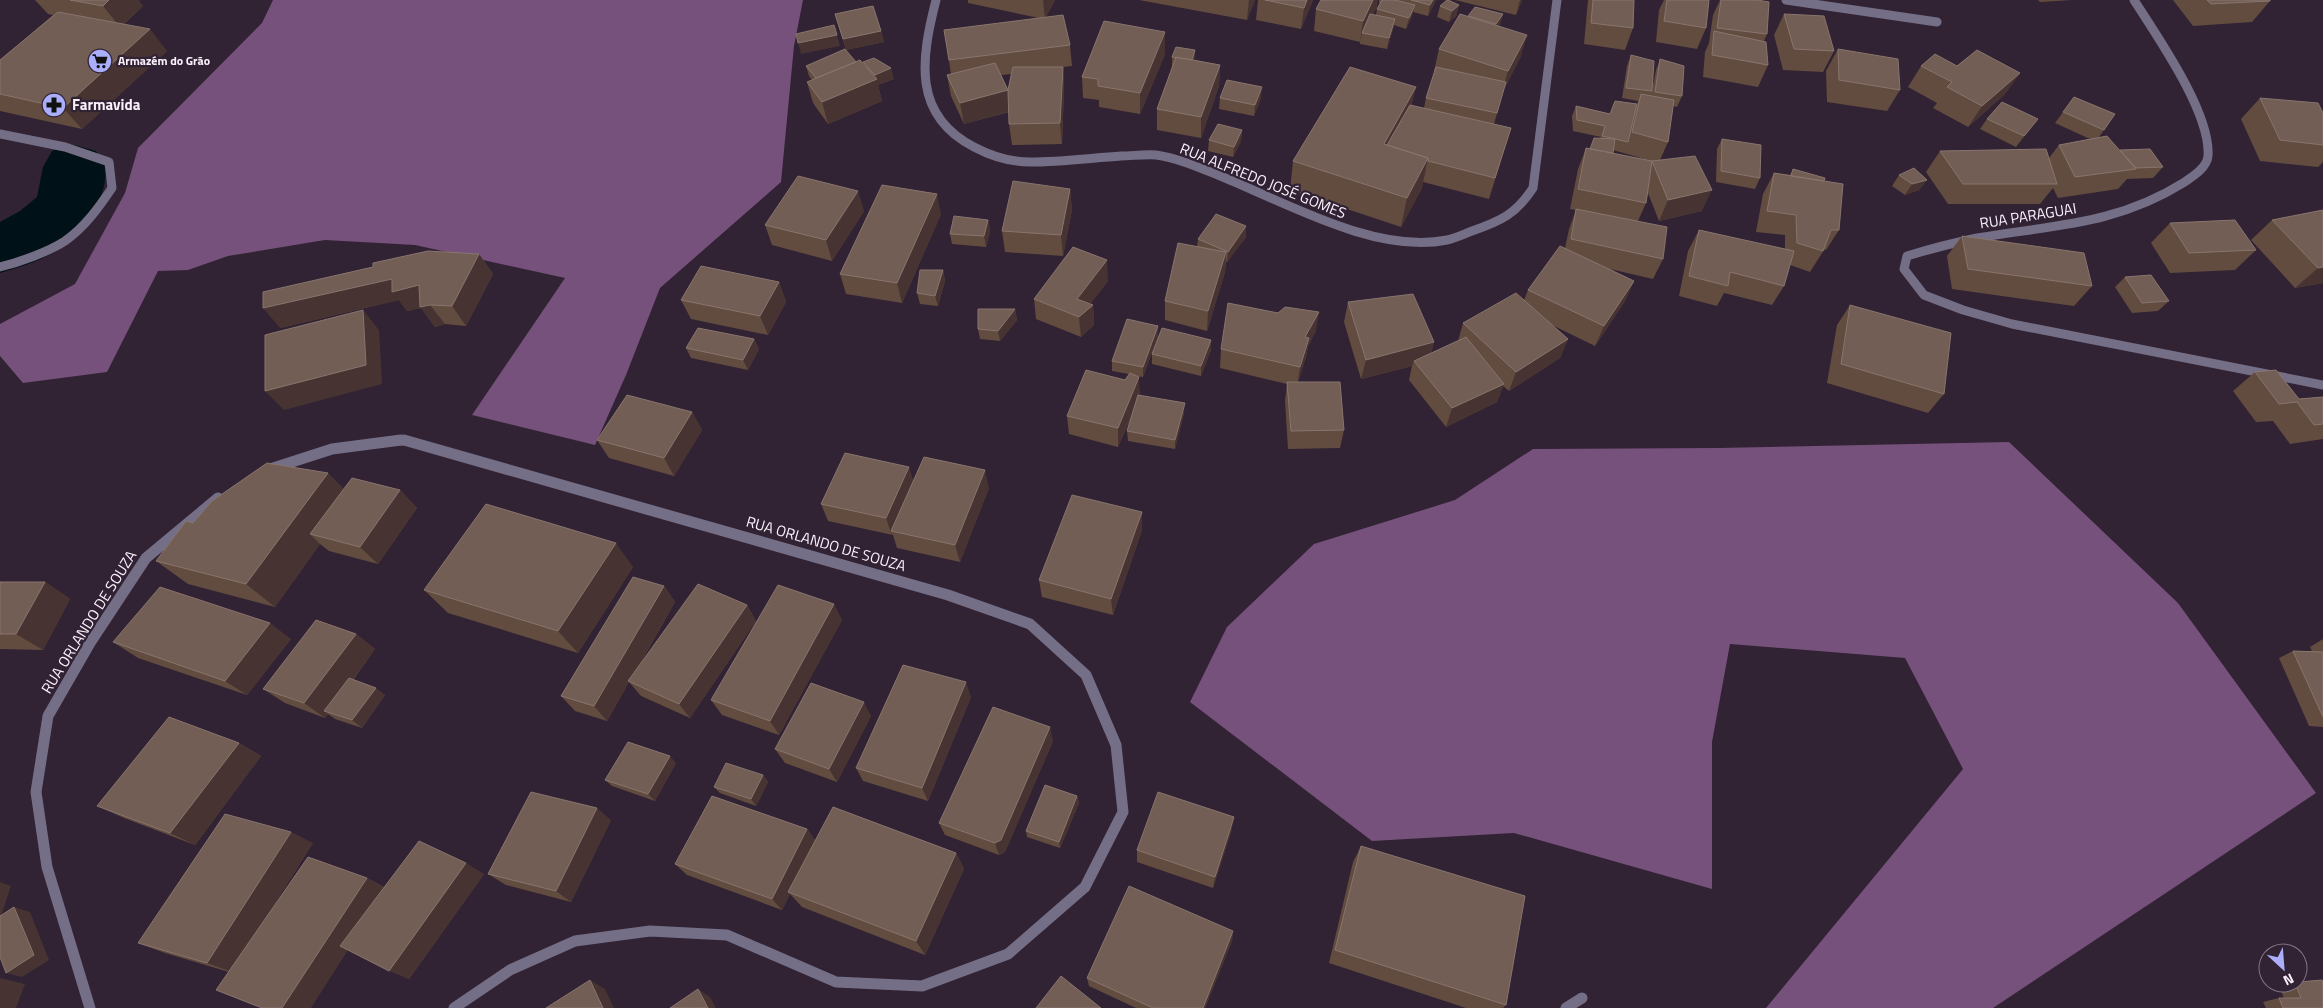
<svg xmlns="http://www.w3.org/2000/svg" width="2323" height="1008" font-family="'Titillium Web',sans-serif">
	<rect width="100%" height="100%" fill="#312234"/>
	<!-- forest -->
	<path fill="#76517b" d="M273,0H803L794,46L781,182L660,288L626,375L595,445L472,415L565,278L415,245L325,240L228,256L188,270L158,271L107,372L23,383L0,356V324L75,284L125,193L138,148L262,23Z
		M2009,442L2178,603L2316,793L1993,1008H1766L1963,769L1905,658L1730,644L1712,742V889L1514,833L1372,841L1190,702L1227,627L1314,544L1455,500L1533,449L1717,448Z"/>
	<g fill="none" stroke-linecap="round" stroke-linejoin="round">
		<!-- river -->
		<path fill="#001117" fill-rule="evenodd" d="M74,145L96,151C99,156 104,163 105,168C107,181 102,197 95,209C72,250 44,260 0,273V222L20,211L37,197L43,167L52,151Z"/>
		<!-- street-far1 -->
		<path stroke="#746f86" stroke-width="9" d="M936,0C921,59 912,115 974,147C991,156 1010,162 1030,162C1060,162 1091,158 1121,156C1132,156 1145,154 1156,155C1177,158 1198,167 1218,175C1283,201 1376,255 1447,240C1456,238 1464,234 1472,231C1501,221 1516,214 1533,188L1557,0
			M1786,0L1937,22
			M2134,0C2157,36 2211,113 2208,156C2207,168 2192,177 2183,183C2116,225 2052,225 1977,238C1953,243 1930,249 1907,256L1904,269L1924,295L1963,310L2012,324L2323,385
			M0,134L65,147L109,162L112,188C99,207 85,227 65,241C48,252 20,262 0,267
			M392,441H408"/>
		<!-- street -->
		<path stroke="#746f86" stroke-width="11" d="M404,440L948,595L1030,624L1086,675L1116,745L1123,812L1085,887L1008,954L922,986L836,982L727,935L650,931L575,941L510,970L454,1008
			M267,470L332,449L401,440
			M90,1008L47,867L36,792L48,716L90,643L146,558L218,498
			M1566,1008L1582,998"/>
	</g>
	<!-- wall -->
	<path fill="#624c3f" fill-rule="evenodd" d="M35,0H138L143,6L124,24L167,51L82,129L0,111V60L53,15L48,14Z
		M968,0H1055L1046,17L1070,45L1072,66L1063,67L1064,88L1062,144L1012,145L1009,124V112L964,124L951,96L947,75L951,74L944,30L1039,18L968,3ZM1011,74L1008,90L1001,75Z
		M1139,0H1255L1247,20Z
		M1258,0H1313L1301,29L1256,20Z
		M1379,0H1436L1428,16L1413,12L1412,16L1406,29L1394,25L1387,49L1360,44V42L1314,31L1316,9L1377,6L1373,14L1376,15L1377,9L1380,3H1379Z
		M1455,0H1522L1516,15Z
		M1588,0H1634L1633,28L1625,50L1584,44Z
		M1664,0H1709L1706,28L1697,49L1656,42L1659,10Z
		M1720,0H1757L1767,34L1764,41L1768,65L1758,87L1703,77L1705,52L1709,43L1713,15Z
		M2038,0H2073L2040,2Z
		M2173,0H2270V1L2252,22L2193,26Z
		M1459,5L1456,16L1449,22L1437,17L1440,6Z
		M835,14L881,31L884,42L846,50Z
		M1503,14L1499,26L1521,56L1504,89L1494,124L1511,128L1489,199L1423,182L1422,188L1401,227L1290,190L1293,161L1412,106L1424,108L1426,98L1435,71H1434L1439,49L1467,17Z
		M1784,14L1834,51L1823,72L1783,70L1774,35Z
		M1838,49L1900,90L1887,111L1827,102L1826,71Z
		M1195,50V60L1220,65L1219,86L1201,138L1157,130V109L1172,68V57Z
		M1165,54L1140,114L1099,107V100L1083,98L1082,77Z
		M1631,55L1652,91L1656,70L1660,59L1682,96L1677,107L1673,106L1668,142L1660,160L1702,211L1659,221L1648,193L1646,203L1638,221L1663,259L1653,279L1610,269L1634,281L1625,301L1595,346L1552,325L1568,339L1560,358L1509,391L1503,386L1497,402L1446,427L1409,380L1412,366L1361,379L1344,322L1348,302L1434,342L1431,353L1458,341L1463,323L1524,300L1528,290L1565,248L1569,229L1576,210L1570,209L1578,169L1586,148L1590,149L1600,138L1601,137L1573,131L1572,116L1576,106L1610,114L1637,104L1638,101L1622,98L1627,66ZM1613,150L1651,161L1613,153Z
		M856,62L863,64L894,79L878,85L882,101L828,124L813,103L807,82L812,80L809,76L806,66Z
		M1921,66H1957L2020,73L2005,94L1968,127L1933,108L1937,103L1908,87Z
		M2074,97L2104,130L2099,137L2120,150L2163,167L2153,178L2127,179L2118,189L2058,198L2053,188L2040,204H1948L1926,172L1940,151L2049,158L2059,145L2090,139L2055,123Z
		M1220,98H1261L1254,116L1219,109Z
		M2260,98L2323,113V162L2318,167L2260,161L2241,119Z
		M1987,119H2038L2016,147L1980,129Z
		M1242,130L1241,141L1233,157L1208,151L1209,140Z
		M1722,139L1760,178L1755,189L1716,182L1717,149Z
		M1793,169L1824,181L1839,230L1826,250H1824L1810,272L1790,265L1784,286L1772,305L1724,293L1717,306L1679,296L1688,251L1699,230L1785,249V235L1756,232L1763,194L1774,173L1790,175Z
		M1899,175L1927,180L1919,190L1905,195L1892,186Z
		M1070,189L1072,210L1063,256L1005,252L1002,231Z
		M2323,210V283L2295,288L2251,240L2272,220Z
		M864,211L832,261L772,245L765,225Z
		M941,214L902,303L846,294L840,274Z
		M988,220L990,231L986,247L952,244L950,234Z
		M2170,223L2256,250L2235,270L2170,273L2151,243Z
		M1246,226V237L1227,262L1226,261L1225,272L1207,331L1165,320V301L1197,247L1198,239Z
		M1962,236L2092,286L2074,306L1952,289L1947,256Z
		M479,254L493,274L466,326L445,324L435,327L421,308L407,311L399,300L280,328Z
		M943,270L945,281L938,306L920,304L917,293Z
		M2125,277L2169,301L2158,311L2132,313L2115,287Z
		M1108,281L1090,304L1093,305L1094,325L1081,337L1036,319L1034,299Z
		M779,282L786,302L768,335L691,319L681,300Z
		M1850,305L1944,394L1928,413L1827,383L1837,325Z
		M1015,309L1017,320L1000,341L980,339L978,329Z
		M1158,326V336L1143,377L1136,376L1140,395L1184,413L1175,449L1128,441L1127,431L1133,413L1118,447L1069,434L1067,416L1125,380L1129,374L1112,371V361Z
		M1316,331L1308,346L1306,357L1298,382L1344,430L1340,448L1288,449L1285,401L1287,384L1220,368L1221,349Z
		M754,339L759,349L748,370L691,358L686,348Z
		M1211,340V350L1201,376L1152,364V354Z
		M2255,372L2299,399L2323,397V439L2290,444L2273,421L2256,422L2233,391Z
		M692,412L702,430L674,476L609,458L597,440Z
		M913,480L989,488L960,562L897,548L893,535L828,521L821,504Z
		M344,489L400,490L417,508L378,564L329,551L320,544L275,607L188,584L156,561L193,523Z
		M1142,530L1113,615L1042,597L1039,580Z
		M633,567L578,653L448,613L424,590Z
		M0,582H45L70,599L43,650L0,649Z
		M664,586L675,602L636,671L747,605L756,621L690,718L641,696L629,682L607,721L575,711L561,696Z
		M842,620L779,735L722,715L711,700Z
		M356,634L375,649L353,680L385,695L362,728L335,719L328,714L325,718L285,703L263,689Z
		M291,639L247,695L138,658L113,642Z
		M2323,639V727L2309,726L2279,658L2293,651H2312L2310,647Z
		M971,697L928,801L863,781L856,768Z
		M871,716L837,782L785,763L775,749Z
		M1053,741L1005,852L999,855L945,835L939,823Z
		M239,743L261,756L195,845L124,818L97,806Z
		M676,763L655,801L612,786L605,780Z
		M763,775L768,782L756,806L720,793L714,787Z
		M1077,796L1079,803L1060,848L1027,837L1026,831Z
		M611,820L571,902L506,885L488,874Z
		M807,829L815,840L956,853L964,869L925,955L802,907L790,894L782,910L687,875L675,864Z
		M1232,829L1213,888L1137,862V850Z
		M313,843L267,916L367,878L384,887L484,874L409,979L348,950L229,972L165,953L138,943Z
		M1361,846L1506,1005L1503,1008H1466L1329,963L1353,862Z
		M1233,931L1232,941L1205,1008H1136L1089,986L1087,978Z
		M2292,983H2298L2323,1008H2266L2263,1002L2279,998H2284L2279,987Z"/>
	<!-- shaded-wall -->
	<path fill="#473432" d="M109,0H138L143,6L120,27L103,6Z
		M1043,0H1055L1045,19Z
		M1249,0H1255L1247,20Z
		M1307,0H1313L1301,29L1304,8Z
		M1373,0H1378L1377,6L1364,33H1362L1360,42L1363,21Z
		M1433,0H1436L1428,16L1430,5Z
		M1520,0H1522L1516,15Z
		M1415,5L1412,16L1406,29L1409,18Z
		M1459,5L1456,16L1449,22L1452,11Z
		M1503,14L1500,25L1493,35L1496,24Z
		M1395,19L1393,30L1387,49L1389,38Z
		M150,29L167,51L82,129L63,108Z
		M881,31L884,42L846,50L843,39Z
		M1165,32V54L1140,114V93Z
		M837,35L840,46L801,54L798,43Z
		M1527,35L1521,56L1502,92L1508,71Z
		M1195,50V61L1191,60Z
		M1220,65L1219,86L1201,138V117Z
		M1063,67L1064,88L1062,144L1060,123Z
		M891,68L894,79L878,85L882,101L828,124L822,102L876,80L875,75Z
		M2020,73L2005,94L1968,127L1982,106Z
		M1262,87L1261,98L1254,116L1255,105Z
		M1416,87L1409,117L1384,150V144Z
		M1008,90L1011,111L964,124L960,103Z
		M2038,119L2030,130L2016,147L2024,136Z
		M1242,130L1241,141L1233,157L1234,147Z
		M1428,158L1422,188L1401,227L1407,198Z
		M1927,180L1919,190L1905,195L1912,184Z
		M1070,189L1072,210L1063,256L1061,235Z
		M1712,190L1702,211L1659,221L1668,200Z
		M858,191L864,211L832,261L826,240Z
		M937,194L941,214L902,303L897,283Z
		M988,220L990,231L986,247L984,236Z
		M1246,226V237L1227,262L1228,252Z
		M1226,252L1225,272L1207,331L1208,311Z
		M479,254L493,274L466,326L452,306Z
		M1107,260L1108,281L1082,314L1093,305L1094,325L1081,337L1077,299Z
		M2323,267V283L2295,288L2318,268Z
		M943,270L945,281L938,306L935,296Z
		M392,279L419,285L430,305L445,324L435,327L421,308L407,311L399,300L280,328L263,308Z
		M1634,281L1625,301L1595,346L1604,326Z
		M779,282L786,302L768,335L760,316Z
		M1015,309L1017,320L1000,341L998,331Z
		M363,310L379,330L382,384L284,410L265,391Z
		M1319,312L1316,331L1308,346L1306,357L1297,386L1305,337Z
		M1158,326V336L1143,377V367Z
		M754,339L759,349L748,370L743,360Z
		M1568,339L1560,358L1509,391L1516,372Z
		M1211,340V350L1201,376V366Z
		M1434,342L1429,362L1414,361L1412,366L1361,379L1366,360Z
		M1139,377L1140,396L1118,447V428Z
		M1504,384L1497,402L1446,427L1452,408Z
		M1185,403L1184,413L1175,449V440Z
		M692,412L702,430L674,476L664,458Z
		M909,467L915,485L891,531L892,536L886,518Z
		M985,470L989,488L960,562L955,545Z
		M328,473L353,498L310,534L320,544L275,607L246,584Z
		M400,490L417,508L378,564L360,547Z
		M1142,512V530L1113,615L1111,599Z
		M616,543L633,567L578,653L558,631Z
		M45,582L70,599L43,650L16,634Z
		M664,586L675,602L607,721L594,706Z
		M834,604L842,620L779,735L770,721Z
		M747,605L756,621L690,718L679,704Z
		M270,623L291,639L247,695L225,681Z
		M356,634L375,649L328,713L324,711L328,714L325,718L304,703Z
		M966,682L971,697L928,801L922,788Z
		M376,688L385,695L362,728L352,720Z
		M864,702L871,716L837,782L829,769Z
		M1050,727L1053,741L1005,852L999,855L995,843Z
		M239,743L261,756L195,845L170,833Z
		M670,756L676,763L655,801L648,794Z
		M763,775L768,782L756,806L751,799Z
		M1077,796L1079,803L1060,848L1059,842Z
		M597,808L611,820L571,902L556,891Z
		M1234,817L1232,829L1213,888L1215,877Z
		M807,829L816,841L788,892L790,894L782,910L772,899Z
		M291,832L313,843L232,972L207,963Z
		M956,853L964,869L925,955L916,941Z
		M466,863L484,874L409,979L389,971Z
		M367,878L387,889L311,1008H282Z
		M0,882L11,886L0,919Z
		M14,907L30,912L49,960L22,977L6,973Z
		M1233,931L1232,941L1205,1008H1203Z
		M0,978L25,984L16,1008H0Z
		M590,980L605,989L614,1008H603Z
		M698,989L710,997L716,1008H708Z"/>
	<!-- building -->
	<path fill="#725e54" stroke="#88756e" d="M70,0H109L103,6Z
		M1265,0H1307L1304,8Z
		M1321,0H1373L1363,21L1316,9Z
		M1382,0H1395L1415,5L1409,18L1377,9Z
		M1411,0H1433L1430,5Z
		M1447,0H1448L1459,5L1452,11L1440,6Z
		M1593,0H1634L1633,28L1591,23Z
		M1667,0H1709L1706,28L1664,21Z
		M1721,0H1757L1769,2L1767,34L1717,28Z
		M2207,0H2270V1L2211,4Z
		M873,6L881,31L843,39L835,14Z
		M1475,7L1503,14L1496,24L1468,16Z
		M58,12L150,29L63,108L0,94V60Z
		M1370,14L1395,19L1389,38L1362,33Z
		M1460,14L1527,35L1508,71L1439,49Z
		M1784,14L1824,16L1834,51L1794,49Z
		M1063,15L1070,45L949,60L944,30Z
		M1104,21L1165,32L1140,93L1098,86V79L1082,77Z
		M834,25L837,35L798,43L796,34Z
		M1714,31L1766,42L1768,65L1712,55Z
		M1176,47L1195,50L1192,60L1172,57Z
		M845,49L856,62L816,78L806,66Z
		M1838,49L1898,59L1900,90L1839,80Z
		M1977,50L2020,73L1982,106L1947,87L1952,82L1921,66L1935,54L1957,66Z
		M1631,55L1654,61L1652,91L1626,88Z
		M1176,57L1220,65L1201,117L1157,109Z
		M874,58L891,68L875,75L863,62Z
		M1660,59L1684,66L1682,96L1655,92Z
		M860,60L877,79L822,102L807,82Z
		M995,63L1008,90L960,103L947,75Z
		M1013,67H1063L1060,123L1009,124L1008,90Z
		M1350,67L1416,87L1384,144L1428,158L1407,198L1293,161Z
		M1436,67L1506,82L1497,113L1426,98Z
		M1227,80L1262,87L1255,105L1220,98Z
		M1641,94L1674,100L1668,142L1632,132Z
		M2074,97L2115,114L2104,130L2063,112Z
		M2260,98L2318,103L2323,113V145L2280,140Z
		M1615,101L1637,104L1628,142L1615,139L1613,153L1590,149L1594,138L1615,139L1602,136L1605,126L1577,120L1576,106L1610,114Z
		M2002,102L2038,119L2024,136L1987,119Z
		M1410,105L1511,128L1495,178L1428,161V158L1387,145Z
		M1218,124L1242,130L1234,147L1209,140Z
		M2107,136L2136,169L2075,177L2059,145Z
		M1722,139L1761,145L1760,178L1721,171Z
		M1586,148L1652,161L1695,156L1712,190L1668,200L1652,161L1646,203L1578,189Z
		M2046,149L2057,184H1963L1940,151Z
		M2150,149L2163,167L2136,168L2120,150Z
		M1914,168L1927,180L1912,184L1899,175Z
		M1793,169L1825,178L1824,181L1791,176Z
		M1774,173L1843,184L1839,230H1831L1823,251L1797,243L1796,215L1767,211Z
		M798,176L858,191L826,240L765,225Z
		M1013,181L1070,189L1061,235L1002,231Z
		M882,185L937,194L897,283L840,274Z
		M1576,209L1667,227L1663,259L1571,239Z
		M2323,210V267L2318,268L2272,220Z
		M1216,214L1246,226L1228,252L1198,239Z
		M954,216L988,220L984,236L950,234Z
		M2235,220L2256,250L2189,253L2170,223Z
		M1699,230L1794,251L1784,286L1730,272L1728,286L1689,276Z
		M1962,236L2084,253L2092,286L1968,269Z
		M1178,243L1226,252L1208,311L1165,301Z
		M1560,246L1634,281L1604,326L1528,290Z
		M1073,247L1107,260L1077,299L1093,305L1079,317L1034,299Z
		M428,251L479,254L452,306L430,305L420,307L419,285L392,292V279L263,308V292L373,267V263Z
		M701,266L779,282L760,316L681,300Z
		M920,270H943L935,296L917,293Z
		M2151,275L2169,301L2142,303L2125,277Z
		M1516,293L1568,339L1516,372L1463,323Z
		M1413,294L1434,342L1366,360L1348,302Z
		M1228,303L1278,313L1285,307L1319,312L1305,337L1309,338L1300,367L1221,349Z
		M1850,305L1951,333L1944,394L1841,364Z
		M978,309H1015L998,331L978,329Z
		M363,310L366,365L265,391V335Z
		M1127,319L1158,326L1143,367L1112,361Z
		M698,328L754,339L743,360L686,348Z
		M1162,328L1211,340L1201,366L1152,354Z
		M1466,337L1504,384L1452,408L1414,361Z
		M1086,370L1125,380L1130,373L1139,377L1118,428L1067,416Z
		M2276,370L2299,399L2323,397V424L2314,425L2297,402L2279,404L2255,372Z
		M1287,382H1340L1344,430L1291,431Z
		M627,395L692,412L664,458L597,440Z
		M1138,395L1185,403L1175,440L1127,431Z
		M845,453L909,467L886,518L821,504Z
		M924,457L985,470L955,545L891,531Z
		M267,463L328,473L246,584L156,561L186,521L193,523L212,501Z
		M352,478L400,490L360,547L310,534Z
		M1072,495L1142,512L1111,599L1039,580Z
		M486,504L616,543L558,631L424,590Z
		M633,577L664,586L594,706L561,696Z
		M0,582H45L16,634H0Z
		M698,584L747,605L679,704L628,681Z
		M778,585L834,604L770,721L711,700Z
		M160,587L270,623L225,681L113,642Z
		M316,620L356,634L304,703L263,689Z
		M2293,651L2323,652V717Z
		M903,665L966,682L922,788L856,768Z
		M349,678L376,688L352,720L324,711Z
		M811,683L864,702L829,769L775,749Z
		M993,707L1050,727L1001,840L995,843L939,823Z
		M169,717L239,743L170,833L97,806Z
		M628,742L670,756L648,794L605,780Z
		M726,763L763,775L751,799L714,787Z
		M1045,785L1077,796L1059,842L1026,831Z
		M531,792L597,808L556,891L488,874Z
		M1158,792L1234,817L1215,877L1137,850Z
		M712,796L807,829L772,899L675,864Z
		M833,807L956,853L916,941L788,892Z
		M225,814L291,832L207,963L138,943Z
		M419,841L466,863L389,971L340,946Z
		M1361,846L1525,896L1506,1005L1335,950Z
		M308,857L367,878L282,1008H262L216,990Z
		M1129,886L1233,931L1203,1008H1153L1087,978Z
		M14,907L34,955L6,973L0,957V916Z
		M1061,976L1101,1008H1036Z
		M590,980L603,1008H546Z
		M2322,980L2323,983V1008H2283L2279,998H2301L2295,983H2298V982Z
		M698,989L708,1008H670Z"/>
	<!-- icons -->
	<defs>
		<g id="supermarket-disc" transform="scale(1.25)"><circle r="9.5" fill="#abaffb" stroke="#312234"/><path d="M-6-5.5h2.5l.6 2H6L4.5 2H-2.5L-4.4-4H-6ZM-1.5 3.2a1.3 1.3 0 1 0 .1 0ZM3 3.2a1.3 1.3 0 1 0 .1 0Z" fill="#111"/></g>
		<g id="pharmacy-disc" transform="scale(1.25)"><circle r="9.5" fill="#abaffb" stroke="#312234"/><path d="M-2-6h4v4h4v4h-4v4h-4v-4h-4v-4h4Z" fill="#111"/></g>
	</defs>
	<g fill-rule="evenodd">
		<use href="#supermarket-disc" x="100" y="61"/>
		<use href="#pharmacy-disc" x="54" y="105"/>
	</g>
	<g text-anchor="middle" stroke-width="4.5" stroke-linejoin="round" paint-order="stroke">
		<!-- far-poi labels -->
		<g font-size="12" font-weight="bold" fill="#fbf1fd" stroke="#312234" text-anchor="start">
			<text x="118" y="65">Armazém do Grão</text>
		</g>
		<!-- poi labels -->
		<g font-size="15" font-weight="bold" fill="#fbf1fd" stroke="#312234" text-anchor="start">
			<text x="72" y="110">Farmavida</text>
		</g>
		<!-- street labels -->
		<g font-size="15" fill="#fbf1fd" stroke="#312234">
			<text transform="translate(1263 181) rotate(22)" y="5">RUA ALFREDO JOSÉ GOMES</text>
			<text transform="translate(2028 216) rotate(-9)" y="5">RUA PARAGUAI</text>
			<text transform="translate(826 544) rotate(16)" y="5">RUA ORLANDO DE SOUZA</text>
			<text transform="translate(89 622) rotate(-58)" y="5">RUA ORLANDO DE SOUZA</text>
		</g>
	</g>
	<!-- north arrow -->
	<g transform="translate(2283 968) rotate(154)"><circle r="24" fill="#312234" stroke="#827584"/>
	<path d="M0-4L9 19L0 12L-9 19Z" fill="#abaffb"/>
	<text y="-8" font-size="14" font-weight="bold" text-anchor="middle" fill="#fbf1fd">N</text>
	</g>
</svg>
